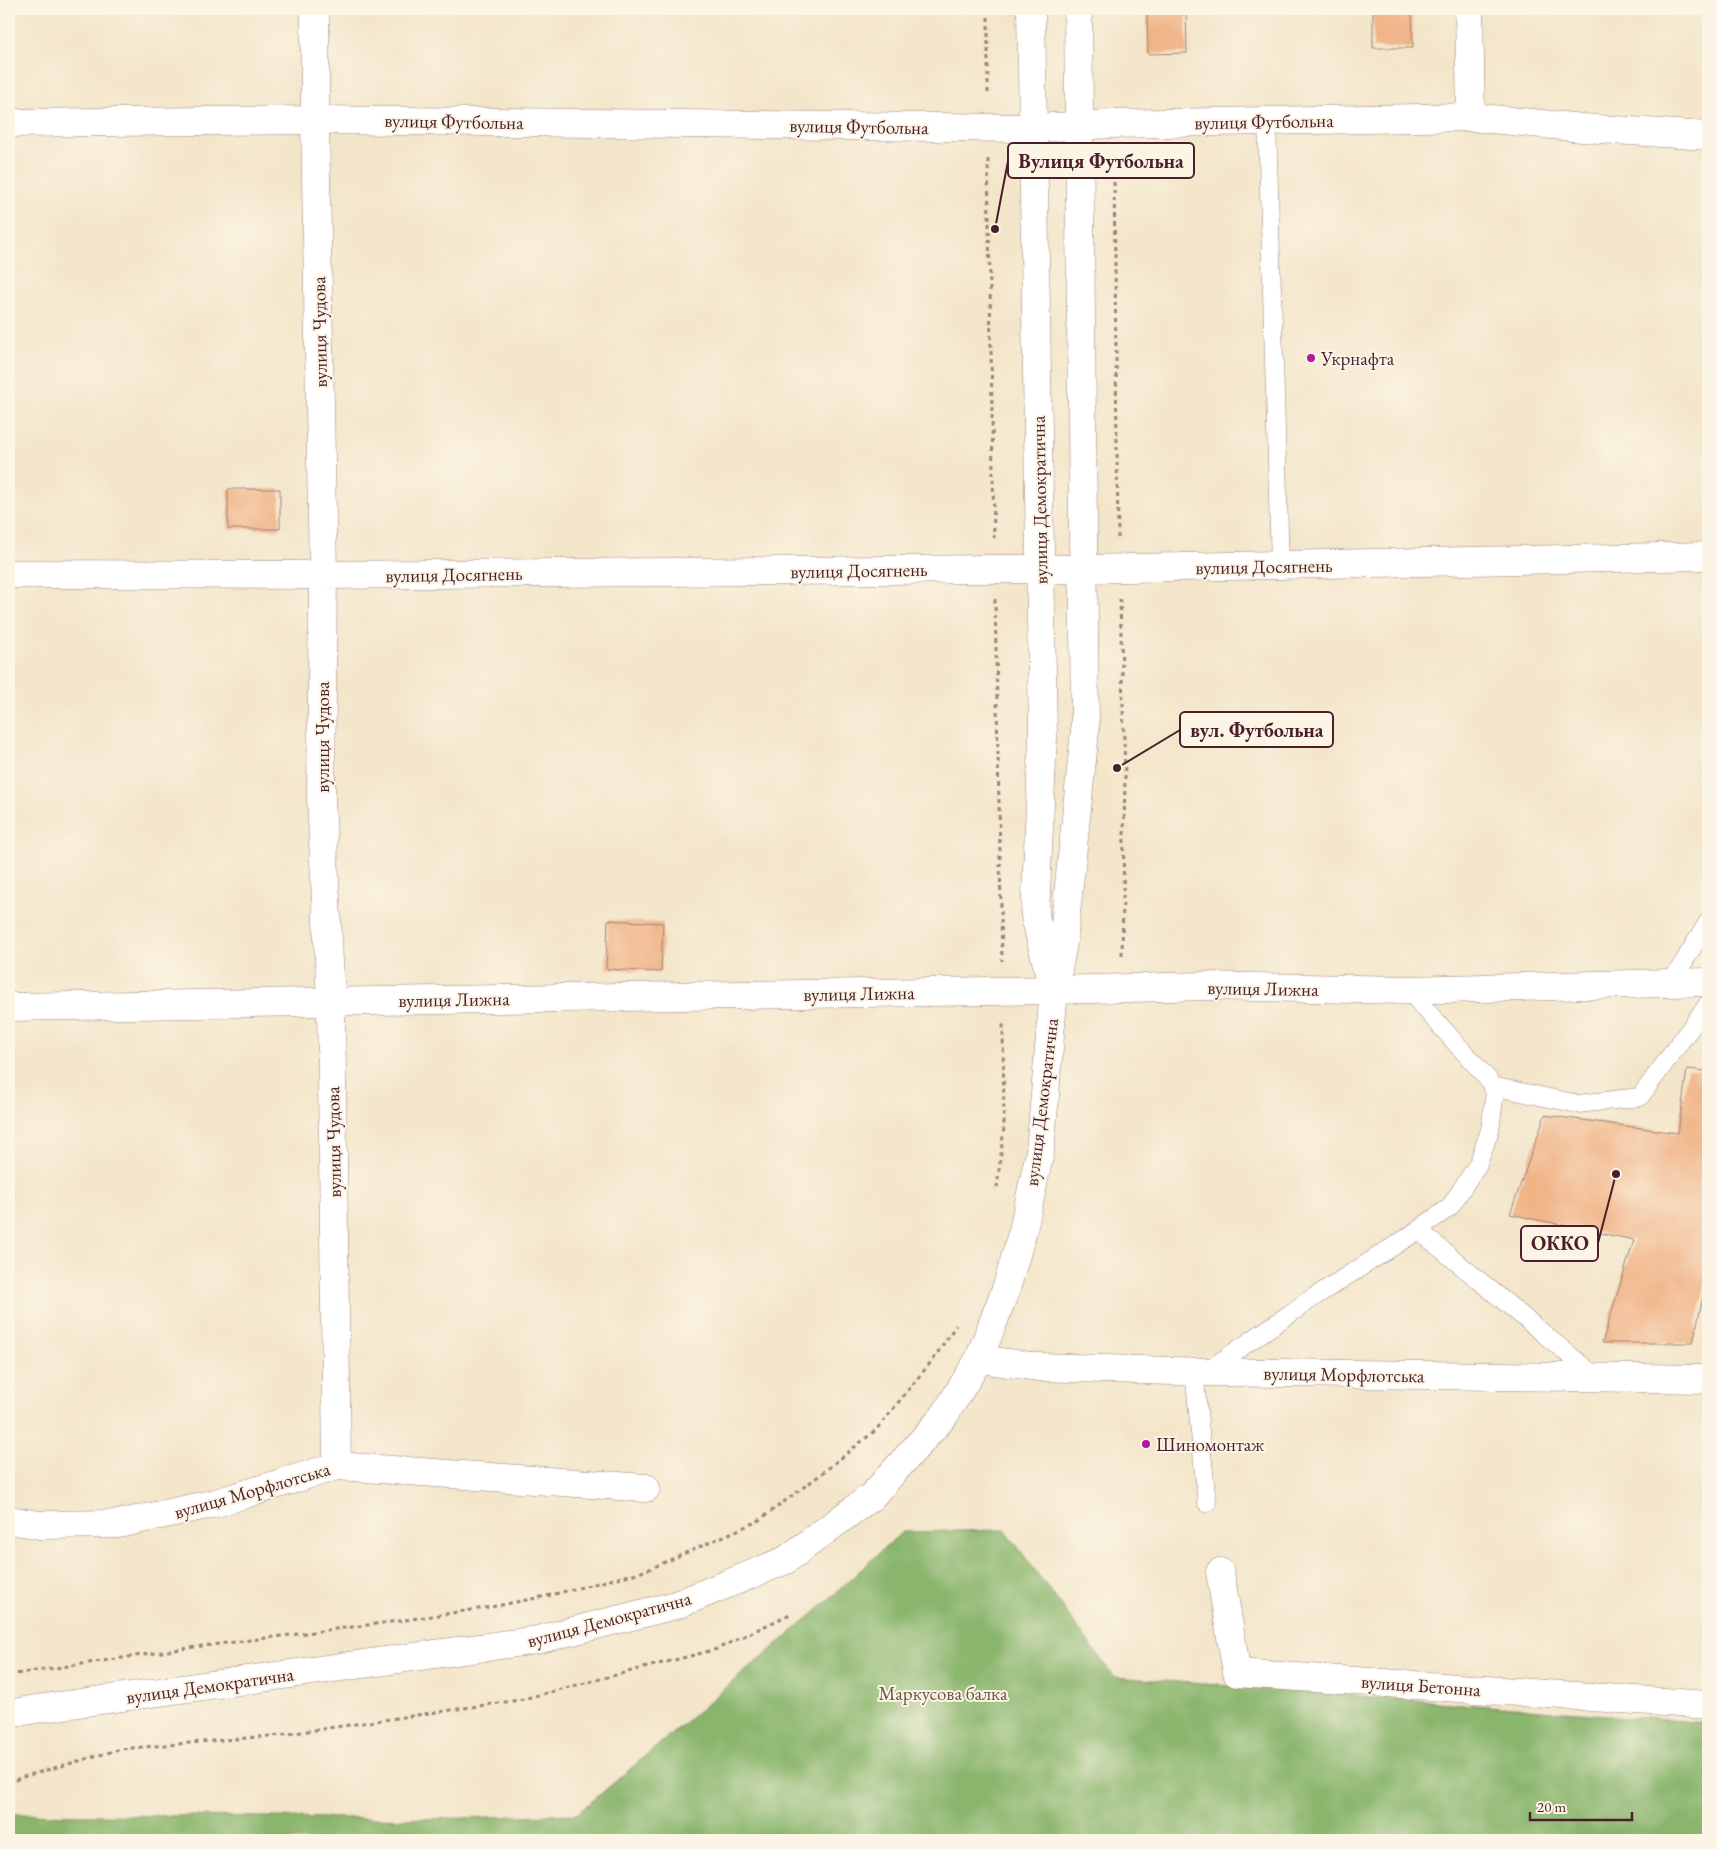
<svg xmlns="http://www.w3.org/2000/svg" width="1717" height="1849" font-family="'EB Garamond',serif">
	<rect width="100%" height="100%" fill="#fcf5e5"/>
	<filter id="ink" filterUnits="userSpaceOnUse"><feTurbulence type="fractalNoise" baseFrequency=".02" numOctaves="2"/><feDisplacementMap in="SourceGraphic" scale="10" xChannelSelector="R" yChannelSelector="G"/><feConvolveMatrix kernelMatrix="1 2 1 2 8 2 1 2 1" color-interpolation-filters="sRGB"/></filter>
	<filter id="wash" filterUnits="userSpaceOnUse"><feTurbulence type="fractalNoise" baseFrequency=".0096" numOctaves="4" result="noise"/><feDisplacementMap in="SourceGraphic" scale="20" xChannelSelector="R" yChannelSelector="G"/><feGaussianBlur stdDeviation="1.12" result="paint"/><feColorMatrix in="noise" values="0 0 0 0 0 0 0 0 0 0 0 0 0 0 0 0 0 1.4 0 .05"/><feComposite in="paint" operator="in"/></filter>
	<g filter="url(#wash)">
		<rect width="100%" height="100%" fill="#f3e5c9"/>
		<!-- forest -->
		<path fill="#89b56c" stroke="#6a6a4c" d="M1005,1530L1114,1677L1708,1723V1840H9V1814L434,1819L577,1814L814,1613L902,1532Z"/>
		<g id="blocks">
			<!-- building -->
			<path fill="#f0b487" d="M1147,9H1186L1187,53L1148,54Z
				M1373,9H1412L1413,48H1373Z
				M228,489H280V529H228Z
				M608,920L663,923L661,972L606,969Z
				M1687,1069L1708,1071V1273L1693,1343H1602L1634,1240L1510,1214L1545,1115L1678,1133Z"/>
		</g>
	</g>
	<g filter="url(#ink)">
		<use href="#blocks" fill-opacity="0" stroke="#9e827a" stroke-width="1"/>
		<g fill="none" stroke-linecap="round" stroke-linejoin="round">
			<!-- lane casing -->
			<g stroke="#9e827a" stroke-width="19">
				<path id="lane" d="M1267,121L1280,565
					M1671,983L1708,922
					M1492,1086L1578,1104L1640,1097L1708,1004
					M1418,1230L1596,1377
					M1194,1371L1207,1503
					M1207,1371L1314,1297L1408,1237L1450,1207L1478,1164L1490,1130L1495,1092L1488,1079L1408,990"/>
			</g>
			<!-- street casing -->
			<g stroke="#9e827a" stroke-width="29">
				<path id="street" d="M315,9V120L323,575L321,799L331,1001L337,1466
					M1469,9L1471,117
					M9,123L315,120L1032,128L1113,124L1471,117L1583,128L1708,136
					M9,574L323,575L995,569H1083L1708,556
					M9,1007L1054,990
					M9,1520L40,1525L118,1524L216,1503L337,1466L646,1488
					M1220,1572L1237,1673L1708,1705"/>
			</g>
			<!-- secondary casing -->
			<g stroke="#9e827a" stroke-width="29">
				<path id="secondary" d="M1031,9L1043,737L1035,916L1051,981
					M1054,990L1206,986L1408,990L1708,982
					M979,1359L1038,1367L1206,1372L1708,1379
					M9,1714L36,1709L537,1640L676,1605L786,1560L872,1496L944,1416L979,1359L1007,1286L1023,1230L1040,1152L1054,990L1063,943L1085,731L1078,9"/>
			</g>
			<!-- path -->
			<path stroke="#9e827a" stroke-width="3" stroke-dasharray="4 4" stroke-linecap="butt" d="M988,9V96
				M988,159L994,538
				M1114,174L1118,538
				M995,599L1002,961
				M1120,599L1125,777L1122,958
				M997,1188L1004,1127L1003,1022
				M9,1675L188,1648L399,1621L491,1607L551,1595L645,1571L758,1521L816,1478L876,1430L935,1357L956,1325
				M9,1785L19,1778L121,1749L281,1735L519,1700L717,1649L790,1614"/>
			<!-- lane -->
			<use href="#lane" stroke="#fff" stroke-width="18"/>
			<!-- street -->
			<use href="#street" stroke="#fff" stroke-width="28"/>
			<!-- secondary -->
			<use href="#secondary" stroke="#fff" stroke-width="28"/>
		</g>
	</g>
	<!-- markers -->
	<g fill="#b5179e" stroke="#fcf5e5" stroke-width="2">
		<circle cx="1311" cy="358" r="5"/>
		<circle cx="1146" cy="1444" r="5"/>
	</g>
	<g text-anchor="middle" stroke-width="4" stroke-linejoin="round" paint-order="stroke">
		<!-- street labels -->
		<g font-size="19" fill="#4a1f2b" stroke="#fcf5e5">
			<text transform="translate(454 121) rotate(1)" y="7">вулиця Футбольна</text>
			<text transform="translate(1264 121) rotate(-1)" y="7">вулиця Футбольна</text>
			<text transform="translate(859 126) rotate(1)" y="7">вулиця Футбольна</text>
			<text transform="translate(319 332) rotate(-91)" y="7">вулиця Чудова</text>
			<text transform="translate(1039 500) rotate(-91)" y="7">вулиця Демократична</text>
			<text transform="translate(1264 566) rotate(-1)" y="7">вулиця Досягнень</text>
			<text transform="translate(859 570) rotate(-1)" y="7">вулиця Досягнень</text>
			<text transform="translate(454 574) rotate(-1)" y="7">вулиця Досягнень</text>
			<text transform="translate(322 737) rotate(-90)" y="7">вулиця Чудова</text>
			<text transform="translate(1263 988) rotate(1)" y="7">вулиця Лижна</text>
			<text transform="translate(859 993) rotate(-1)" y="7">вулиця Лижна</text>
			<text transform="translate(454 999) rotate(-1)" y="7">вулиця Лижна</text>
			<text transform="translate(1041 1102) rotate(-83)" y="7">вулиця Демократична</text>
			<text transform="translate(333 1142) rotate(-91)" y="7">вулиця Чудова</text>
			<text transform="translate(1344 1374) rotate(1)" y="7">вулиця Морфлотська</text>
			<text transform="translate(252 1490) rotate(-16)" y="7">вулиця Морфлотська</text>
			<text transform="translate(609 1619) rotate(-15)" y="7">вулиця Демократична</text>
			<text transform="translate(210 1685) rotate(-8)" y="7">вулиця Демократична</text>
			<text transform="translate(1421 1685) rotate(4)" y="7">вулиця Бетонна</text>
		</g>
		<!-- poi labels -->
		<g font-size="19" fill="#4a1f2b" stroke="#fcf5e5" text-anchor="start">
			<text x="1321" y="365">Укрнафта</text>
			<text x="1156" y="1451">Шиномонтаж</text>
		</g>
		<!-- park labels -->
		<g font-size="19" fill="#675544" stroke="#fcf5e5">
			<text x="943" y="1700">Маркусова балка</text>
		</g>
	</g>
	<!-- callouts -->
	<path fill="none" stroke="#4a1f2b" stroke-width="2" d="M995 229L1008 161M1117 768L1180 730M1616 1174L1598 1243"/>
	<g fill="#4a1f2b" stroke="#fcf5e5" stroke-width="2">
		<circle cx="995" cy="229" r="5"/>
		<circle cx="1117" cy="768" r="5"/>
		<circle cx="1616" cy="1174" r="5"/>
	</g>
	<g fill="#fcf5e5" stroke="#4a1f2b" stroke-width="2">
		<rect x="1008" y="143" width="186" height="35" rx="5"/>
		<rect x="1180" y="712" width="153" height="35" rx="5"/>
		<rect x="1521" y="1226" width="77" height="35" rx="5"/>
	</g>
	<g font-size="20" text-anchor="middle" font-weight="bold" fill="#4a1f2b">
		<text x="1101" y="168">Вулиця Футбольна</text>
		<text x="1257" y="737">вул. Футбольна</text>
		<text x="1560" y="1250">ОККО</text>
	</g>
	<!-- margin -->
	<rect width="1717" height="1849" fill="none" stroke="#fcf5e5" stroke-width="30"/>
	<!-- scale -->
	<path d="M1530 1812v8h102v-8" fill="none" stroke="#4a1f2b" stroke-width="2.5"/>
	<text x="1537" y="1812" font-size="15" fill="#4a1f2b" stroke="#fcf5e5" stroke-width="4" paint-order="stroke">20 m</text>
</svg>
